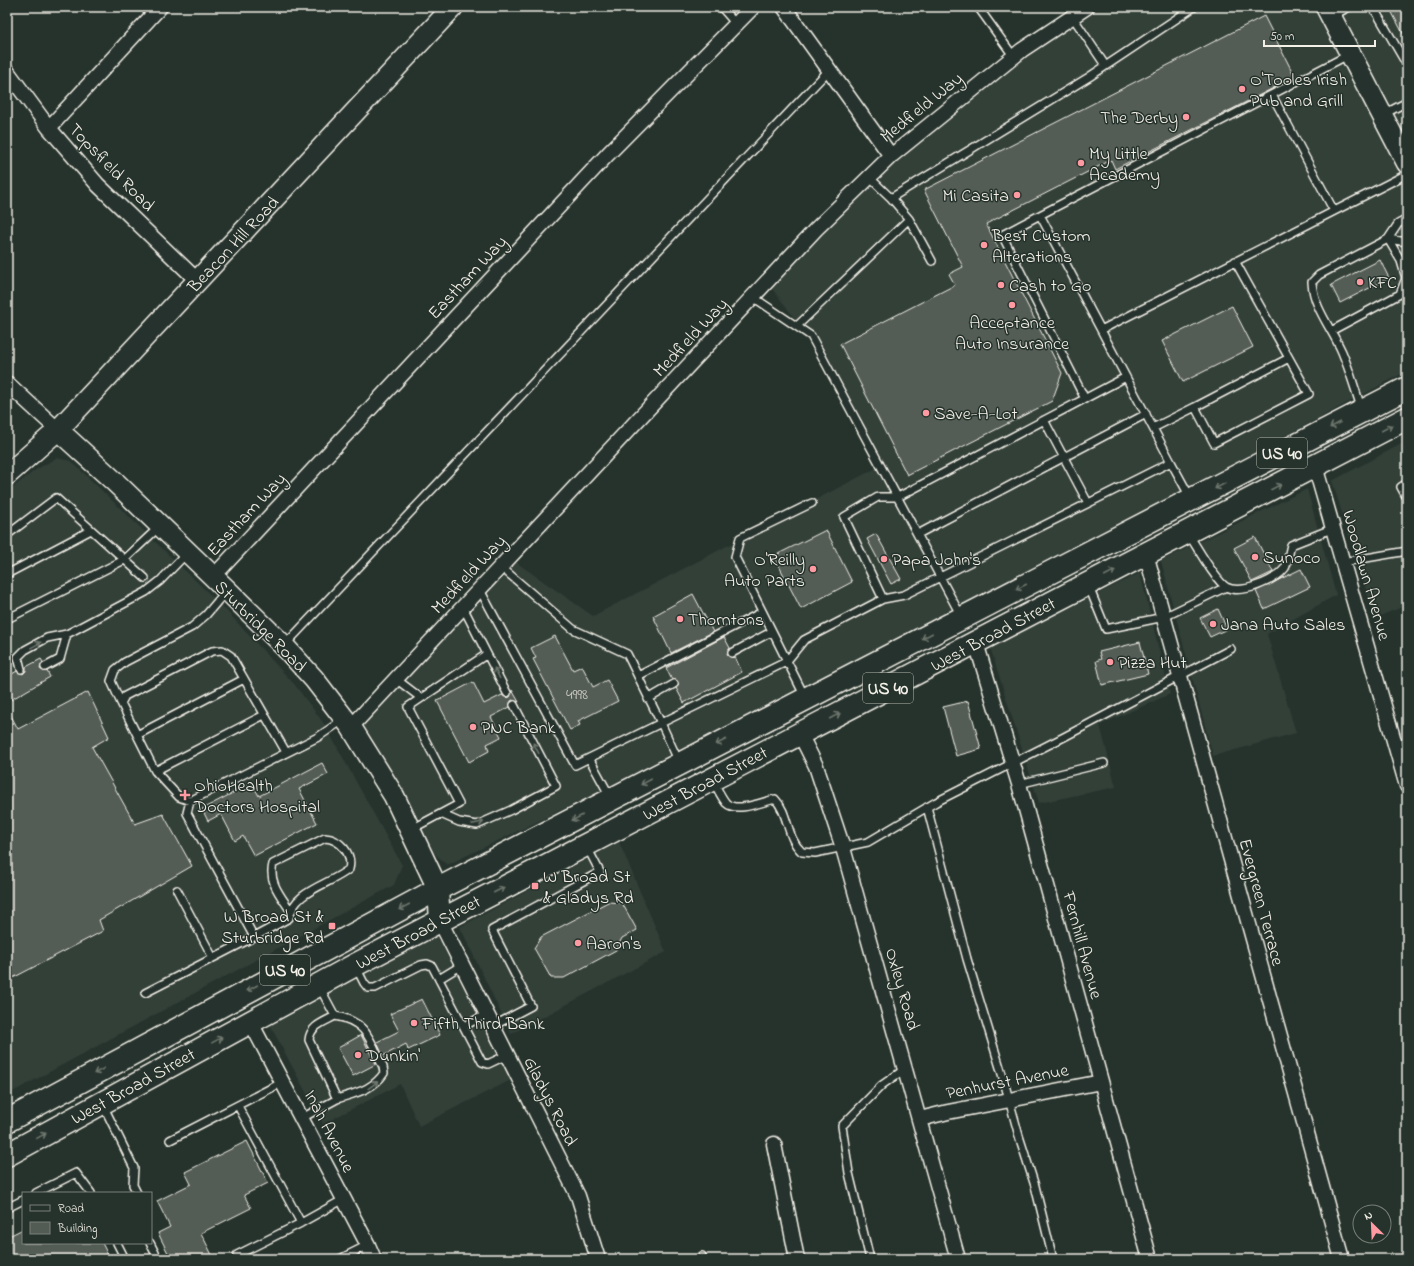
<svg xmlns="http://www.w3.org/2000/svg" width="1414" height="1266" font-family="'Indie Flower',sans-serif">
	<rect width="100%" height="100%" fill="#26332d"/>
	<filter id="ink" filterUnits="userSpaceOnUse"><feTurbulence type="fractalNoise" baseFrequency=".025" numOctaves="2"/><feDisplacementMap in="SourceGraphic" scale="8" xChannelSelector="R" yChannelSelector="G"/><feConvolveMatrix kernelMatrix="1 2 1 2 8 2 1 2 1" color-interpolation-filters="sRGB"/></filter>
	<g filter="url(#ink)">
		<!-- built -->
		<path fill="#333f39" d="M1087,7H1407V371L1138,515L618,783L447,865L410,830L351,727L510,558L593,616L882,465L835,371L767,282L891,156Z
			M1407,441V605L1375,618L1332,481Z
			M56,458L71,461L222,606L295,685L325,725L402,865L394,885L7,1095V492L34,471Z
			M1307,489L1336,595L1267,634L1296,733L1213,756L1161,561Z
			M1140,573L1170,694L1100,725L1116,787L1039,803L990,647Z
			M619,842L666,952L511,1034L460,927Z
			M437,935L511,1080L419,1126L400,1084L323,1124L270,1025Z"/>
		<!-- building -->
		<path fill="#525c55" stroke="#f4f1e8" d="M1389,7H1407V41Z
			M1264,16L1295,77L1115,169L1111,160L986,224L1062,373L1052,401L907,475L840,344L955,285L949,274L963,267L924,190Z
			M1380,260L1389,278L1340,303L1331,285Z
			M1232,306L1253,347L1183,382L1162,341Z
			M826,530L852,582L801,609L774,556Z
			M876,534L901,579L891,584L867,539Z
			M1255,537L1273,572L1252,582L1234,548Z
			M1301,569L1310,587L1264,609L1256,591Z
			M693,594L713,632L671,653L653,616Z
			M1218,609L1227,629L1210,637L1200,618Z
			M555,636L573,670L582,666L593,687L607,680L618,701L578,721L580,725L570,730L533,659L536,658L531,648Z
			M724,637L730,648L728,651L727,655L730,657H735L742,672L684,703L676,688L678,682L676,680H672L666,668Z
			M1140,642L1148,674L1102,685L1096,661L1101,659L1099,652Z
			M41,659L43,662L41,665L40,669L43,671H47L50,677L7,702V677L17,671L23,674L26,671V667Z
			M473,682L484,704L502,695L505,697H510L512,690L519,702L512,700L510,703V707L491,717L501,737L487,744L489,751L469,762L437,701Z
			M88,692L109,737L92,747L135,824L163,814L192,866L99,920L103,931L7,981V708L18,729Z
			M968,701L981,749L956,756L943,707Z
			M322,763L328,774L299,789L317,823L254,856L243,836L235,841L221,814L208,821L202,809L252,783L259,796Z
			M608,902L622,903L637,930L622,938L616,950L564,978H551L534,948L541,937Z
			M422,999L440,1035L408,1050L406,1044L383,1056L377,1042L399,1031L390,1014Z
			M361,1035L376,1064L353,1076L338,1048Z
			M247,1141L268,1183L244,1195L251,1208L201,1233L214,1259H171L158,1233L170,1227L157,1201L191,1184L185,1172Z
			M23,1229V1243H102L110,1259H7V1237Z"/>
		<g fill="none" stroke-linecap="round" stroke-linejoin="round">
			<!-- lane casing -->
			<g stroke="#f4f1e8" stroke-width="10">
				<path id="lane" d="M721,7L736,24
					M978,7L1014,57
					M1370,7L1376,12L1407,65
					M1072,16L1105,65
					M1332,16L1349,7
					M1272,95L1334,211
					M1384,114L1407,102
					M869,177L891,198
					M1040,215L1002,235L1085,399
					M909,219L932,261
					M1407,219L1398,224L1388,239L1407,242
					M753,297L811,336L961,616
					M797,326L909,219L891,198L1089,77L1194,7
					M1101,330L1407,174
					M1331,331L1400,294L1406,278L1401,261L1388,239L1319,275L1312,282C1313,307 1332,329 1342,352C1350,371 1355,390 1362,410
					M1195,407L1289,358
					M1044,420L1088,503
					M1153,428L1195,407L1214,443L1309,394L1235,261
					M1171,462L1190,497
					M1407,483L1401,487L1407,498
					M918,534L1146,414
					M7,535L56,498L145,578
					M1189,535C1197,547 1215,580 1226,587C1241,595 1275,581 1285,568C1288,563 1289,551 1291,545L1334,528
					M1343,562L1407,551
					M501,567L573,629L627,654L661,723L786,662L804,640L883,599L904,595L1171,462L1040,215L1350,54
					M7,574L91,530
					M1089,587L1106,629L1164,617L1226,587
					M480,590L575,765L661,723L679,762
					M883,599L844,517L878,497H898L1126,377
					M7,619L124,560L159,527
					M284,646L829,70
					M732,653L771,632
					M487,654L507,693
					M45,667L60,659L67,634
					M21,669L18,657L25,650L47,638L67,634L146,592L160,581L187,553
					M638,676L762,612
					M396,679L421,698
					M805,697L735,557L740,538L812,503
					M648,699L674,684
					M121,703L111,681L115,670L125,662L192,627L206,615L227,590
					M137,735L244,679
					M286,752L231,656L222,650L212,651L125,696L121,703L155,771L179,797L190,801L318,737L344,719
					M589,758L611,798
					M155,771L264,715
					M713,781C717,788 721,797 726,803C736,813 762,802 775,799C789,813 786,838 802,852L815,853L868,842L936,802L1064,737L1231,649
					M1019,784L1104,763
					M190,801L187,813L254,937L289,918C294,890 330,885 349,869C353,854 340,839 325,838L273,864C268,882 281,896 290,910
					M927,807L967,959L1002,1074L1019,1136L1035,1186L1053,1259
					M441,814L459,822L477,825L511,810L556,786L514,705
					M410,830L459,804L408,707L487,654L463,607
					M177,890L213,958L254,937
					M356,967L364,983L368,988H375L421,965L427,964L432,966L482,1062L488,1064L507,1055
					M439,979L462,965
					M145,993L213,958
					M335,1016C367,1021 370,1040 383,1067L384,1073C373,1090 355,1093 337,1099
					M464,1026L487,1014
					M493,1026L531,1006L492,930L600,872L587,847
					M103,1105L134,1168L133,1185L137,1193
					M302,1118L337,1099L309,1040C310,1026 324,1022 335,1016L320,988
					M170,1140L283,1082
					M36,1193L76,1173L91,1193
					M7,1208L23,1200
					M301,1223L344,1199
					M117,1243L125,1259
					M150,1243L158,1259
					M237,1255L301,1223L238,1106
					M702,1256L703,1259
					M340,1259L368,1245
					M870,1259L849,1173L842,1126L882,1085L905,1069"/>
			</g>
			<!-- street casing -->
			<g stroke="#f4f1e8" stroke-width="17">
				<path id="street" d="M784,7L891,156
					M7,71L49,128L98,185L198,281
					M49,128L160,7
					M7,383L58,430
					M1315,466L1407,786
					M1146,554L1342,1259
					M213,577L608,154L753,7
					M976,643L1019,784L1150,1259
					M351,727L816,229L891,156L1022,50L1087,7
					M800,734L816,766L843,848L958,1259
					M440,921L578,1196L598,1259
					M250,1021L368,1245L374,1259
					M920,1119L948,1112L1101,1082
					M774,1144L797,1259"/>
			</g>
			<!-- secondary casing -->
			<g stroke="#f4f1e8" stroke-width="23">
				<path id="secondary" d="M1326,7L1407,163
					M58,430L114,481L227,590L284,646L314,679L351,727L394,796L438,889L440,921
					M7,475L58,430L453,7"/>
			</g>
			<!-- primary casing -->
			<g stroke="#f4f1e8" stroke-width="25">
				<path id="primary" d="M7,1121L438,889L1407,388
					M7,1155L355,965L1407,418"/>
			</g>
			<!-- lane -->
			<use href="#lane" stroke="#26332d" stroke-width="7"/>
			<!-- street -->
			<use href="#street" stroke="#26332d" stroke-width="14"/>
			<!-- secondary -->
			<use href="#secondary" stroke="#26332d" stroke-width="20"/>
			<!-- primary -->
			<use href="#primary" stroke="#26332d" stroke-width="22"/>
		</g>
		<!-- one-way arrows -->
		<defs><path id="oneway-shaft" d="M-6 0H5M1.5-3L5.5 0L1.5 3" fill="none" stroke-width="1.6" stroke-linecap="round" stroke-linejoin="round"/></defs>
		<g stroke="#6e766e">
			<use href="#oneway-shaft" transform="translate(1335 425) rotate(152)"/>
			<use href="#oneway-shaft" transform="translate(1387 428) rotate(-28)"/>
			<use href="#oneway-shaft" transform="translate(1220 486) rotate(152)"/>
			<use href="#oneway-shaft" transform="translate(1276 487) rotate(-28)"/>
			<use href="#oneway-shaft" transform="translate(1110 573) rotate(-28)"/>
			<use href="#oneway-shaft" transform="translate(1021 587) rotate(153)"/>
			<use href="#oneway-shaft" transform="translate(927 636) rotate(152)"/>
			<use href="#oneway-shaft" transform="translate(36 645) rotate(-29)"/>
			<use href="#oneway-shaft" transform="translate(497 673) rotate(-117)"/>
			<use href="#oneway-shaft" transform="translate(835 716) rotate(-28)"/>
			<use href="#oneway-shaft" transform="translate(721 742) rotate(153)"/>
			<use href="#oneway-shaft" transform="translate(536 748) rotate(-118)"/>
			<use href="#oneway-shaft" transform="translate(646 782) rotate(152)"/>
			<use href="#oneway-shaft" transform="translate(577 818) rotate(152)"/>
			<use href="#oneway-shaft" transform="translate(478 823) rotate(-11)"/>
			<use href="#oneway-shaft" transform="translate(499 890) rotate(-27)"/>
			<use href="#oneway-shaft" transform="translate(404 907) rotate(152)"/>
			<use href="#oneway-shaft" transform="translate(252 988) rotate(152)"/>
			<use href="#oneway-shaft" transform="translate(217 1040) rotate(-29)"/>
			<use href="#oneway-shaft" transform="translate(99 1071) rotate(152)"/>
			<use href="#oneway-shaft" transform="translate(373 1085) rotate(-36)"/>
			<use href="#oneway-shaft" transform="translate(41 1136) rotate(-29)"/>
		</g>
	</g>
	<!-- markers -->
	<g fill="#ff9aa2" stroke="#26332d" stroke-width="1.5">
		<circle cx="1242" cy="89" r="4"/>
		<circle cx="1186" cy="117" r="4"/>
		<circle cx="1081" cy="163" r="4"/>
		<circle cx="1017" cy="195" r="4"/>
		<circle cx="984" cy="245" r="4"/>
		<circle cx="1360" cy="282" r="4"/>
		<circle cx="1001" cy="285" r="4"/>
		<circle cx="1012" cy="305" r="4"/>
		<circle cx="926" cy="413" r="4"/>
		<circle cx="1255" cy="557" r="4"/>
		<circle cx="884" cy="559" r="4"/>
		<circle cx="813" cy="569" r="4"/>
		<circle cx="680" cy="619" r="4"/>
		<circle cx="1213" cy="624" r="4"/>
		<circle cx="1110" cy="662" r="4"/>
		<circle cx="473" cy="727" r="4"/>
		<path d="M183 789h4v4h4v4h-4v4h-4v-4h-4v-4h4z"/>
		<rect x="531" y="882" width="8" height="8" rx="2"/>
		<rect x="328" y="922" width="8" height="8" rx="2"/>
		<circle cx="578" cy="943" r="4"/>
		<circle cx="414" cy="1023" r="4"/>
		<circle cx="358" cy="1055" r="4"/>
	</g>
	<g text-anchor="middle" stroke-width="3" stroke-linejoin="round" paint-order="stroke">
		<!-- number labels -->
		<g font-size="16" fill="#ccccc3">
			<text x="577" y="699">4998</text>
		</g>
		<!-- shield labels -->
		<g fill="#26332d" stroke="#b6b8b0" stroke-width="1">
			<rect x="1257" y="438" width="50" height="30" rx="3"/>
			<rect x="863" y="673" width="50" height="30" rx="3"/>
			<rect x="260" y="955" width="50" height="30" rx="3"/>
		</g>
		<g font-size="17" font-weight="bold" fill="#f4f1e8">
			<text x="1282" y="459">US 40</text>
			<text x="888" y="694">US 40</text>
			<text x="285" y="976">US 40</text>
		</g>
		<!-- poi labels -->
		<g font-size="18" fill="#f4f1e8" stroke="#26332d" text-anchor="start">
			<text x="1250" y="85">O'Tooles Irish<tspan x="1250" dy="21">Pub and Grill</tspan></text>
			<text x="1178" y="123" text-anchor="end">The Derby</text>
			<text x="1089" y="159">My Little<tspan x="1089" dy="21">Academy</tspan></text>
			<text x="1009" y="201" text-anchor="end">Mi Casita</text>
			<text x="992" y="241">Best Custom<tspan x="992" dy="21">Alterations</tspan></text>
			<text x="1368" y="288">KFC</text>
			<text x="1009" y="291">Cash to Go</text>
			<text x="1012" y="328" text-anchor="middle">Acceptance<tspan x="1012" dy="21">Auto Insurance</tspan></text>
			<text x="934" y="419">Save-A-Lot</text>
			<text x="1263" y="563">Sunoco</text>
			<text x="805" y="565" text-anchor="end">O'Reilly<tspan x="805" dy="21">Auto Parts</tspan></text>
			<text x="892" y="565">Papa John's</text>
			<text x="688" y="625">Thorntons</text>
			<text x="1221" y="630">Jana Auto Sales</text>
			<text x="1118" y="668">Pizza Hut</text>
			<text x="481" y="733">PNC Bank</text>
			<text x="194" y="791">OhioHealth<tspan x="194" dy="21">Doctors Hospital</tspan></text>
			<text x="543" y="882">W Broad St<tspan x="543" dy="21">&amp; Gladys Rd</tspan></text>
			<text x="324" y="922" text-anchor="end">W Broad St &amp;<tspan x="324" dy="21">Sturbridge Rd</tspan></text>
			<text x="586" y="949">Aaron's</text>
			<text x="422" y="1029">Fifth Third Bank</text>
			<text x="366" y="1061">Dunkin'</text>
		</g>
		<!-- street labels -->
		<g font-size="18" fill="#f4f1e8" stroke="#26332d">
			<text transform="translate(921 107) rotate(-39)" y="6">Medfield Way</text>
			<text transform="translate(112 167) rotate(46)" y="6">Topsfield Road</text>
			<text transform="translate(233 244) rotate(-47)" y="6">Beacon Hill Road</text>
			<text transform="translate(467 277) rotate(-47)" y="6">Eastham Way</text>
			<text transform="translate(690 337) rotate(-47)" y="6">Medfield Way</text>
			<text transform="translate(246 514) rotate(-47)" y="6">Eastham Way</text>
			<text transform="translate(468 574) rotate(-47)" y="6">Medfield Way</text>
			<text transform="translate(1367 575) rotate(74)" y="6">Woodlawn Avenue</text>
			<text transform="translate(261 626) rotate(45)" y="6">Sturbridge Road</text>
			<text transform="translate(993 634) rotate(-28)" y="6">West Broad Street</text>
			<text transform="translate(705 783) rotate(-28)" y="6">West Broad Street</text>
			<text transform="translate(1262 902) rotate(75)" y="6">Evergreen Terrace</text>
			<text transform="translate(418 932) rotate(-28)" y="6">West Broad Street</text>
			<text transform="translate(1083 945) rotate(75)" y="6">Fernhill Avenue</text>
			<text transform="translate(903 989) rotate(74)" y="6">Oxley Road</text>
			<text transform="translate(1007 1081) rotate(-11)" y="6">Penhurst Avenue</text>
			<text transform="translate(133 1086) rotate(-29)" y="6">West Broad Street</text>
			<text transform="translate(551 1101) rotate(63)" y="6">Gladys Road</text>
			<text transform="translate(330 1131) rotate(63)" y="6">Inah Avenue</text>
		</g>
	</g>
	<!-- margin -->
	<rect width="1414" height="1266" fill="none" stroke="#26332d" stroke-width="24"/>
	<rect x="12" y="12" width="1390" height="1242" fill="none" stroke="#f4f1e8" stroke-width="1.5" filter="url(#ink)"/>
	<!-- legend -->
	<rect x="22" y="1192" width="130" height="52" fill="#26332d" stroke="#787f78"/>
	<rect x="30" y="1205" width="20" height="6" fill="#26332d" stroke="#787f78"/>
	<text x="58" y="1212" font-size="12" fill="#f4f1e8">Road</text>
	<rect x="30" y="1222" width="20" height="12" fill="#525c55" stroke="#787f78"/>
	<text x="58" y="1232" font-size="12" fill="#f4f1e8">Building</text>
	<!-- north arrow -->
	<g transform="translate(1372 1224) rotate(336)"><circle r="19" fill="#26332d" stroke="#787f78"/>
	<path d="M0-3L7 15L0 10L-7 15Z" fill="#ff9aa2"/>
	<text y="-6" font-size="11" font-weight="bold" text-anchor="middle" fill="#f4f1e8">N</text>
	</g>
	<!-- scale -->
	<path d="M1264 40v6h111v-6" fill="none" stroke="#f4f1e8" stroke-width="2"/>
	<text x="1270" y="40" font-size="12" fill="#f4f1e8" stroke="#26332d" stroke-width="3" paint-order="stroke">50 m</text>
</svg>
